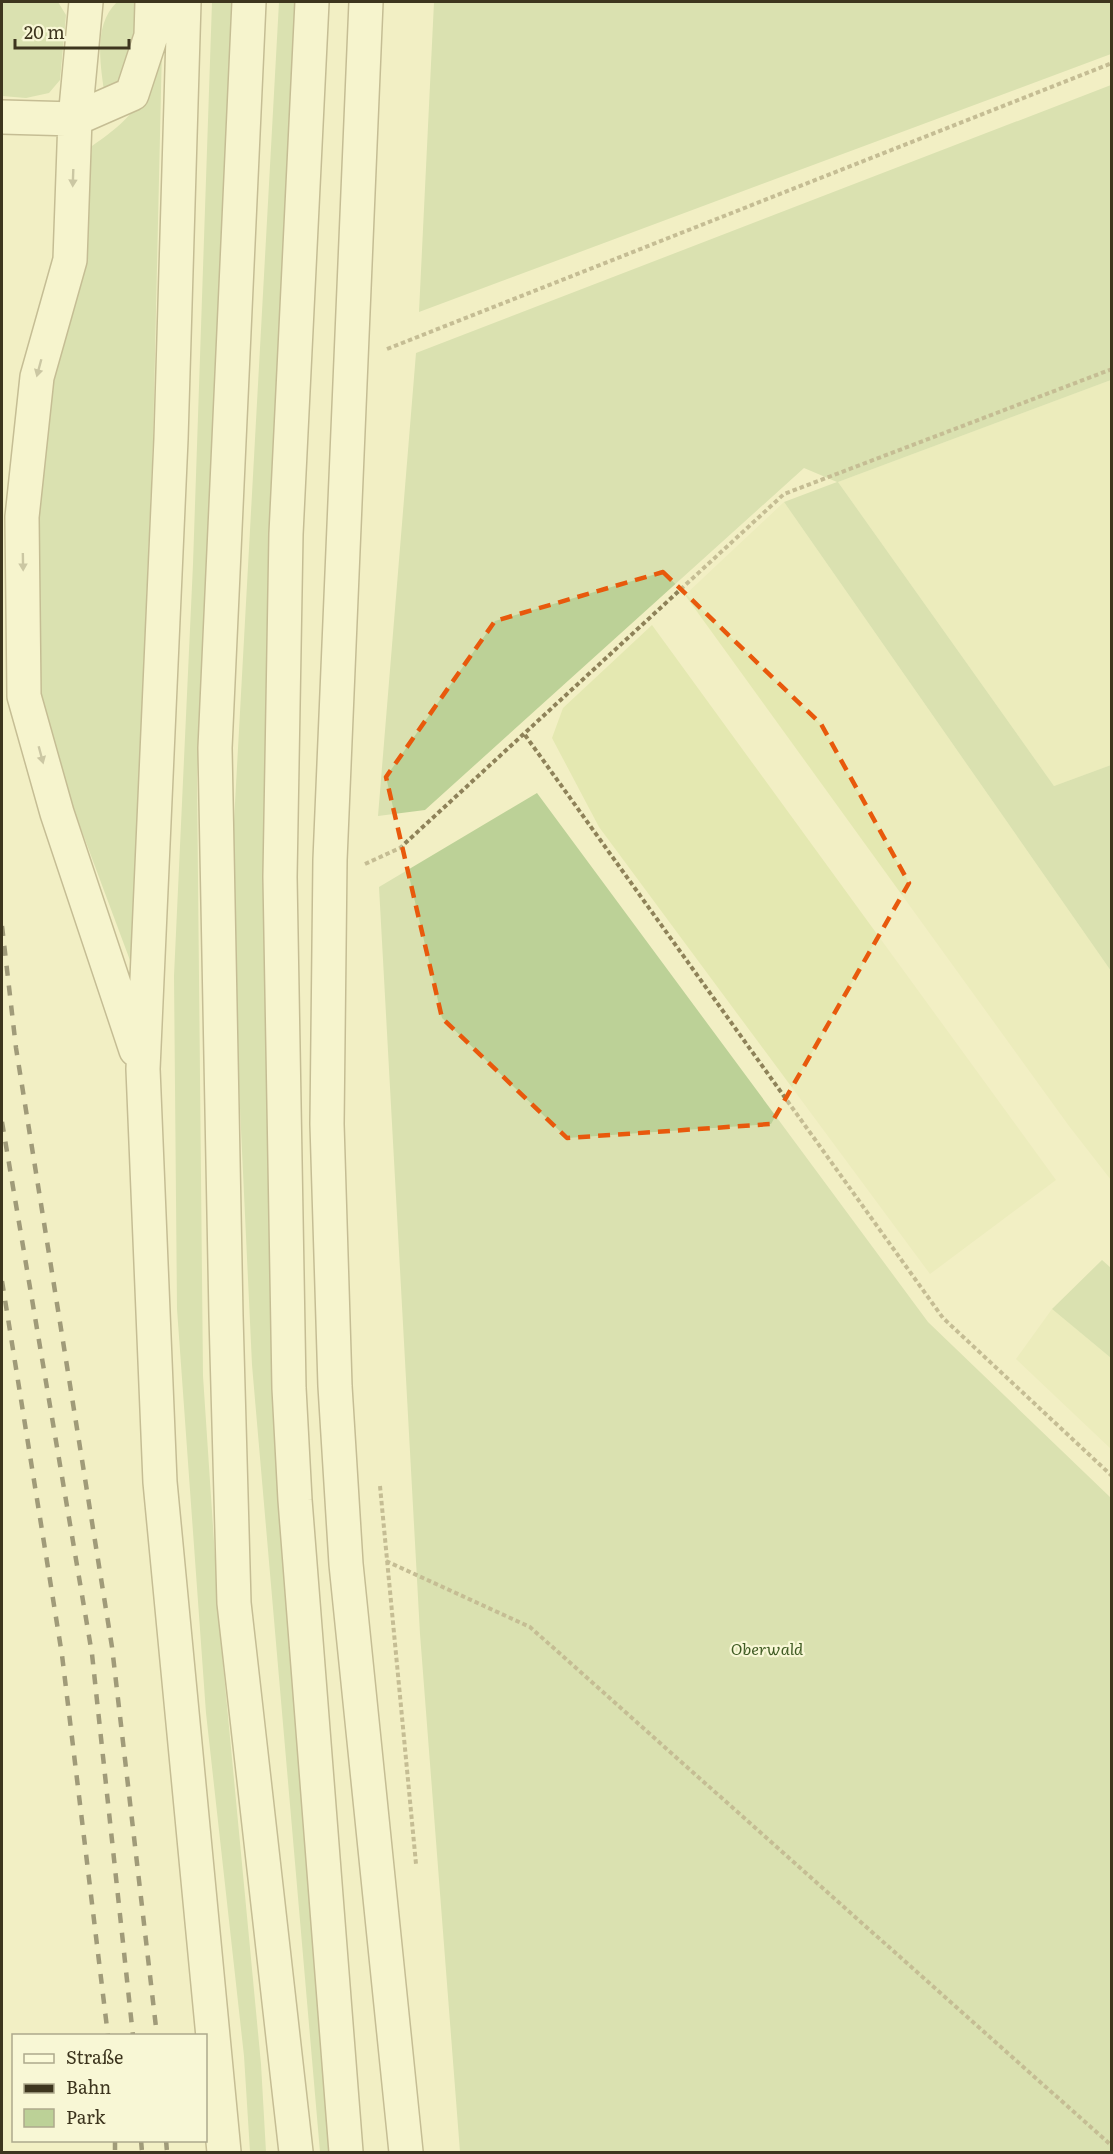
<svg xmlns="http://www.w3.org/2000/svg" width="1113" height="2154" font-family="Literata,serif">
	<rect width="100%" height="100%" fill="#f2efc4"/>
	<!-- farmland -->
	<path fill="#e4e8b1" d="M1111,380V765L1054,786L838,482Z
		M784,502L1111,971V1180L1069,1126L685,595Z
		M652,625L1056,1180L930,1274L599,827L552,738L563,708Z
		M1052,1309L1111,1358V1449L1016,1359Z"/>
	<!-- green -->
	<path fill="#bcd197" d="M2,2H58L66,15L60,80L49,93L26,98L2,96Z
		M117,2H138C137,50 141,62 105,98C101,67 92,26 117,2Z
		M212,2H234L197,777L203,1376L220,1632L261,2064L266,2152H250L244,2056L206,1713L177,1309L174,976L193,564Z
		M279,2H307L270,1046L347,2152H320L252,1365L230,894Z
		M434,2H1111V54L419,312Z
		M162,48L153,442L131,963L52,751L32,652L37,505L43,433L63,332L78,286L92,146C139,114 143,100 162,48Z
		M1111,85V380L838,482L1054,786L1111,765V971L784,502L837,482L804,468L425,810L378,816L416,353Z
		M537,793L928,1322L1111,1498V2152H460L420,1634L379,887Z
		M1102,1260L1111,1268V1358L1052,1309Z"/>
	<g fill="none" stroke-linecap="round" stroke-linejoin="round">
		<!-- minor casing -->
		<g stroke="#8e8259" stroke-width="36">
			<path id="minor" d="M184,2L171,439L143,1069L160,1482L224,2152
				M249,2L215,748L226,1316L234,1603L296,2152
				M312,2L286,534L280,877L289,1388L295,1500L346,2152
				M366,2L330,860L327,1124L335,1386L346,1564L406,2152
				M2,117L75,119L86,2
				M136,1050L57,813L24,696L22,517L37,377L70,260L75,119L132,94L151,36L152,2"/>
		</g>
		<!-- path -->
		<path stroke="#8e8259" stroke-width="4" stroke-dasharray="4.5 3" stroke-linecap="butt" d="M387,349L1112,63
			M525,735L943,1318L1112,1476
			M365,864L400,848L784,494L1112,369
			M380,1486L416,1864
			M386,1561L530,1627L1112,2146"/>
		<!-- minor -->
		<use href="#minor" stroke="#fbfad8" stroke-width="33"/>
		<!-- rail -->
		<path stroke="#3d351e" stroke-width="4.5" stroke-dasharray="10 10" stroke-linecap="butt" d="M2,926L16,1048L112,1647L157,2036
			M2,1122L92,1654L133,2036
			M2,1281L62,1655L108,2036
			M115,2140V2152
			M141,2140L142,2152
			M166,2140L167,2152"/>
	</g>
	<!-- one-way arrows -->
	<defs><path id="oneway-solid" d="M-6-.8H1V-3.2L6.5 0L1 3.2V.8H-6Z" transform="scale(1.5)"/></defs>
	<g fill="#9c987b">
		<use href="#oneway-solid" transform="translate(73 178) rotate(92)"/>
		<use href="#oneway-solid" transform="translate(39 368) rotate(105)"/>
		<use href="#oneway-solid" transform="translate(23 562) rotate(89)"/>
		<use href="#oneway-solid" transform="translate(41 755) rotate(75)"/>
	</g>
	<!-- marked area -->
	<path d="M0 0H1113V2154H0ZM663,572L821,724L909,883L771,1124L567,1138L442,1018L386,777L495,621Z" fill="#f2efc4" fill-opacity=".55" fill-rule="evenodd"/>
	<path fill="none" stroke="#e8590c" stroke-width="4.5" stroke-dasharray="12 8" stroke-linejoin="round" d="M663,572L821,724L909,883L771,1124L567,1138L442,1018L386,777L495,621Z"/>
	<g text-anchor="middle" stroke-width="4.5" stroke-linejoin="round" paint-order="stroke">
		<!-- park labels -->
		<g font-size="16" font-style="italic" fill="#3f5b23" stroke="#f8f7d5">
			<text x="767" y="1655">Oberwald</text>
		</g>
	</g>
	<!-- border -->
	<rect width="1113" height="2154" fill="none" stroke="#3d351e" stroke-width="6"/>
	<!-- legend -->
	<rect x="12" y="2034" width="195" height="108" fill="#f8f7d5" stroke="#ada98c" stroke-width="1.5"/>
	<rect x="24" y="2054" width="30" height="9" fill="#fbfad8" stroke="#ada98c" stroke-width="1.5"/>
	<text x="66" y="2064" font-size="18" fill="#3d351e">Straße</text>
	<rect x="24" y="2084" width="30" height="9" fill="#3d351e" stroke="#ada98c" stroke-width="1.5"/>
	<text x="66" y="2094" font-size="18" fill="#3d351e">Bahn</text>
	<rect x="24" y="2109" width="30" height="18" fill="#bcd197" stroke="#ada98c" stroke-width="1.5"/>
	<text x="66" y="2124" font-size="18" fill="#3d351e">Park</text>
	<!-- scale -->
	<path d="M15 39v9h114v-9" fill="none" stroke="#3d351e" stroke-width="3"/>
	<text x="24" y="39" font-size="18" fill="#3d351e" stroke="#f8f7d5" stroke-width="4.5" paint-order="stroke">20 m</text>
</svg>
